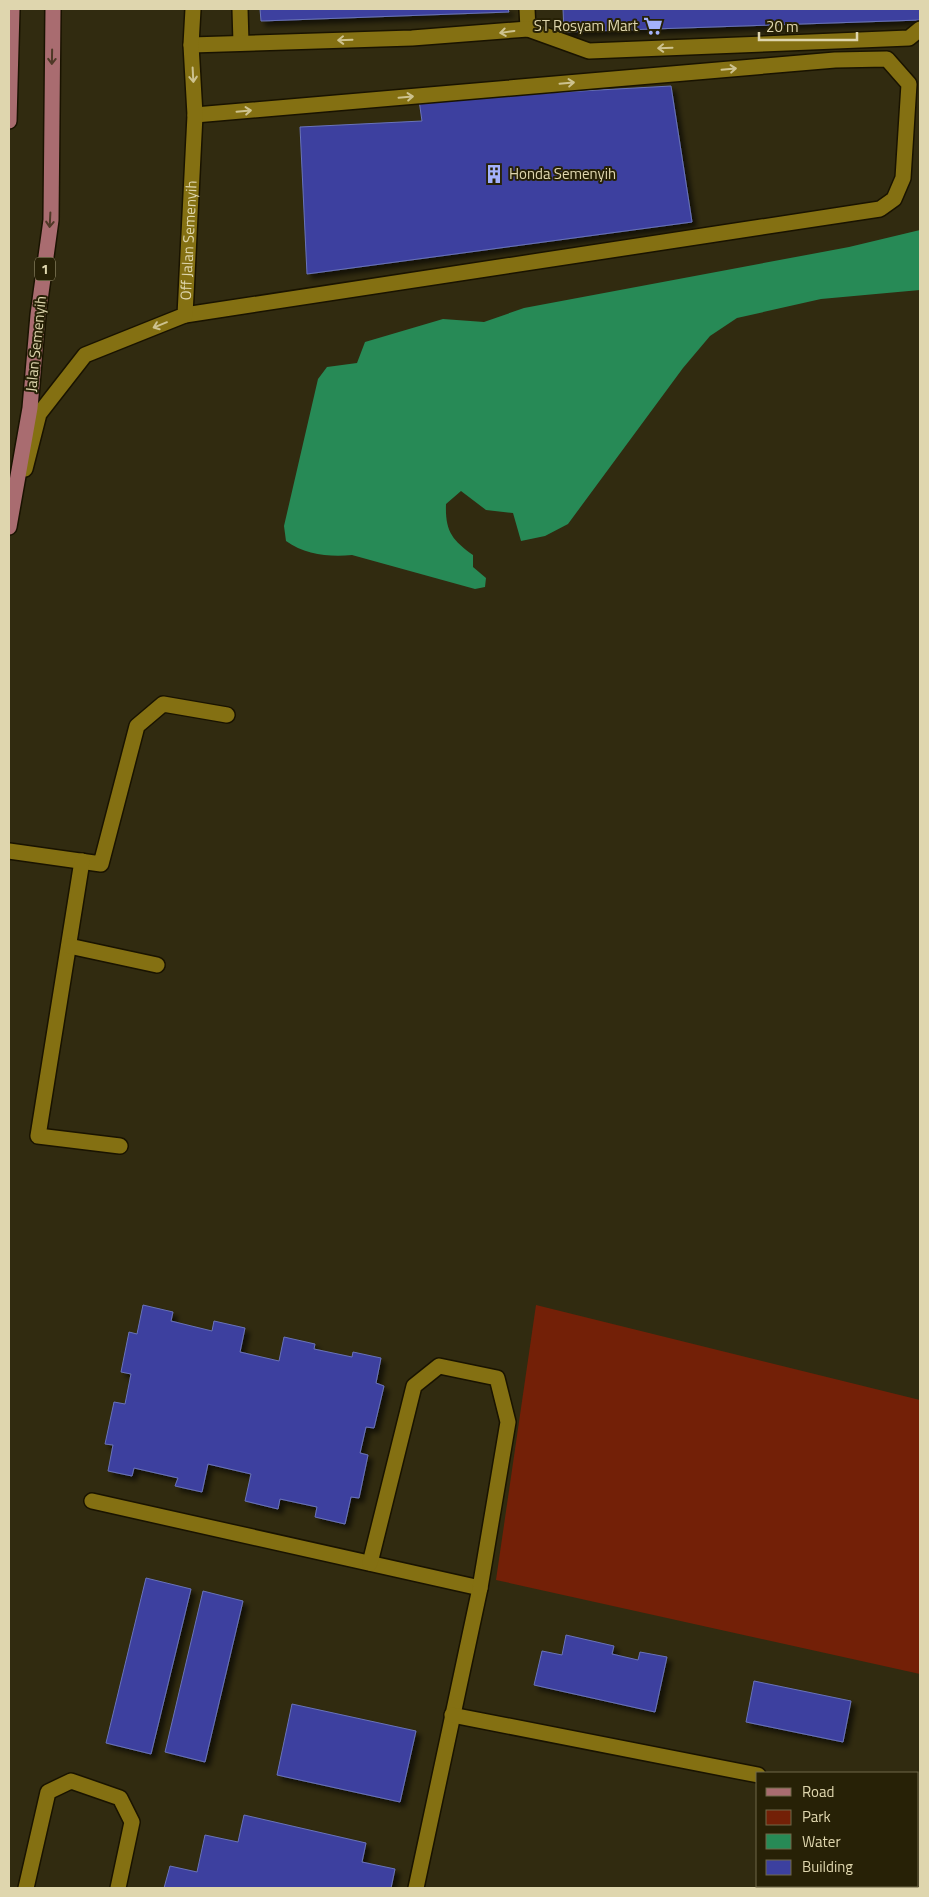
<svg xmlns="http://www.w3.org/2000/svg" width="929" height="1897" font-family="'Titillium Web',sans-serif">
	<defs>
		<filter id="shadow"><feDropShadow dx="4.5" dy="4.5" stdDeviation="2.5" flood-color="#0009"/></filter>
	</defs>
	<rect width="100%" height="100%" fill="#312b10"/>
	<!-- green -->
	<path fill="#732007" d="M536,1305L920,1400V1674L496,1580Z"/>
	<!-- water -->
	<path fill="#278a56" d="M920,230V290L821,299L737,318L710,336L683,368L568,524L545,536L521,541L513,513L486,510L461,491L446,504C445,531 452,540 473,555V567L486,578L485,587L475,589L352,555C330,557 305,555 286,541L284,526L318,379L327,367L357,363L365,342L443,319L484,322L524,308L849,247Z"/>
	<!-- building -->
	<path fill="#3c409f" stroke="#6973b9" filter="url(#shadow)" d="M260,9H508L509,12L261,21Z
		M563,9H920V20L564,32Z
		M671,86L692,222L307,274L300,127L422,121L419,100Z
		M143,1305L173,1312L171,1321L212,1331L214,1321L245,1328L240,1352L279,1361L284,1337L315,1344L314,1349L352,1357L353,1352L381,1358L376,1383L384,1386L374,1428L366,1427L360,1453L368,1455L359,1498L351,1497L345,1524L315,1517L317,1507L280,1499L278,1509L245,1501L251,1474L208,1464L202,1492L175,1486L178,1478L134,1468L132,1476L108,1471L113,1445L105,1444L114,1402L125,1404L131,1374L121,1372L129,1332L137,1334Z
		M146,1578L191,1589L151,1754L106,1743Z
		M203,1591L243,1601L205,1762L165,1752Z
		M566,1635L614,1646L612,1654L638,1660L640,1652L667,1657L655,1712L534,1685L542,1651L562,1655Z
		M754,1681L851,1701L843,1742L746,1722Z
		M292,1704L416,1731L400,1802L277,1775Z
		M244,1815L366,1843L362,1862L395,1869L391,1888H164L170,1866L197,1872L205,1835L238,1842Z"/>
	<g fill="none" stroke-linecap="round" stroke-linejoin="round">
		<!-- minor casing -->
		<g stroke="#191300" stroke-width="18">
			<g id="minor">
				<path d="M240,9L241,43"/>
				<path d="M527,9L528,29"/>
				<path d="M191,45L412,38L528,29L589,51L909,38L920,29"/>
				<path d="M185,315L880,209L894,199L903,178L909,84L887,59L835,60L195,115"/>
				<path id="s1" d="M25,469L39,414L85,355L185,315L195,115L191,45L193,9"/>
				<path d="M9,851L101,864L137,726L163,704L227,715"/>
				<path d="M82,861L38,1136L120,1146"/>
				<path d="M69,946L157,965"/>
				<path d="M92,1501L480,1588"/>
				<path d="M370,1563L414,1386L439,1366L497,1378L508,1422L480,1588L416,1888"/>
				<path d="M452,1715L758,1775"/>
				<path d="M26,1888L48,1792L71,1781L120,1798L132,1822L118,1888"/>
			</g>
		</g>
		<!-- major casing -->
		<g stroke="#191300" stroke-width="18">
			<path id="major" d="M9,121L12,9
				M9,527L30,408L38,315L51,220L53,9"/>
		</g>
		<!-- minor -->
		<use href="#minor" stroke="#847012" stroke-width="15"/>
		<!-- major -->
		<use href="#major" stroke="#a96c70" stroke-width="15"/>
	</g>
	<!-- one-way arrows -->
	<defs><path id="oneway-shaft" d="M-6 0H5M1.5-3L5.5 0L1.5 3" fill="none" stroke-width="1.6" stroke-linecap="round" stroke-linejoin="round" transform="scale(1.25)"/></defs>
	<g stroke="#cdc28f">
		<use href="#oneway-shaft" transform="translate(507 32) rotate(172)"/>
		<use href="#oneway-shaft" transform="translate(345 40) rotate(178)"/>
		<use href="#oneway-shaft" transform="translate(665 48) rotate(178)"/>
		<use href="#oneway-shaft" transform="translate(729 69) rotate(-5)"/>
		<use href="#oneway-shaft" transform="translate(193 75) rotate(87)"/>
		<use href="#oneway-shaft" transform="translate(567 83) rotate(-5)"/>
		<use href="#oneway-shaft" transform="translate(406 97) rotate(-5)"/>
		<use href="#oneway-shaft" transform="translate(244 111) rotate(-5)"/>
		<use href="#oneway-shaft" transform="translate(160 325) rotate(158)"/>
	</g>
	<g stroke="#4e3826">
		<use href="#oneway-shaft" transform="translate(52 57) rotate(91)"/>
		<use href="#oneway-shaft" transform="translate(50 220) rotate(93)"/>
	</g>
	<!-- icons -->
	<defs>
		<g id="supermarket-bare" transform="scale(1.5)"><path d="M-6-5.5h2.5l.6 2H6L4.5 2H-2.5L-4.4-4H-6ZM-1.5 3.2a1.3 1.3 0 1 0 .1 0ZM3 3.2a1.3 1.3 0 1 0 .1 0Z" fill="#a4b2fc" stroke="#272106" stroke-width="2.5" paint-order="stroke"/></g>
		<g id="building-bare" transform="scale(1.5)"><path d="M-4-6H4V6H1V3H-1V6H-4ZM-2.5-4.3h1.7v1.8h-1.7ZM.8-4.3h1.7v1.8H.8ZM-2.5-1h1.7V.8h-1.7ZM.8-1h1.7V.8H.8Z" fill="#a4b2fc" stroke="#272106" stroke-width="2.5" paint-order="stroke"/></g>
	</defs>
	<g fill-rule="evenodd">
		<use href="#supermarket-bare" x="653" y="26"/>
		<use href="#building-bare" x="494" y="174"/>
	</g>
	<g text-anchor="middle" stroke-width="4" stroke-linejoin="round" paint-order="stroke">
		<!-- shield labels -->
		<rect fill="#272106" stroke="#a8a07c" stroke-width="1" x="35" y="257.5" width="20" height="23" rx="4"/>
		<g font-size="14" font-weight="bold" fill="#dfd6ae">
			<text x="45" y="274">1</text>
		</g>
		<!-- poi labels -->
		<g font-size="15" fill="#dfd6ae" stroke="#272106" text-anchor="end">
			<text x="638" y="31">ST Rosyam Mart</text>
			<text x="509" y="179" text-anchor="start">Honda Semenyih</text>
		</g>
		<!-- street labels -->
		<g font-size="15" fill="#dfd6ae" stroke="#272106">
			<text dy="5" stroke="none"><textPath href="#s1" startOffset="314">Off Jalan Semenyih</textPath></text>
			<text transform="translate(36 344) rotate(-84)" y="5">Jalan Semenyih</text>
		</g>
	</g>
	<!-- border -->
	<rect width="929" height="1897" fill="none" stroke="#dfd6ae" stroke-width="20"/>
	<!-- legend -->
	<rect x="756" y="1772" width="162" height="115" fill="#272106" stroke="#716949"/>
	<rect x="766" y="1788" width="25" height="8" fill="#a96c70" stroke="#716949"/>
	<text x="802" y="1797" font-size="15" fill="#dfd6ae">Road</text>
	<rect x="766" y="1810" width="25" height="15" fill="#732007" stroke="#716949"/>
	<text x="802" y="1822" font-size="15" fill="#dfd6ae">Park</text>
	<rect x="766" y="1834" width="25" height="15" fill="#278a56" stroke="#716949"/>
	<text x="802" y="1847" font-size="15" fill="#dfd6ae">Water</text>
	<rect x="766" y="1860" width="25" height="15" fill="#3c409f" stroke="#716949"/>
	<text x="802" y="1872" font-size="15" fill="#dfd6ae">Building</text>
	<!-- scale -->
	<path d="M759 32v8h98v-8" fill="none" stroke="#dfd6ae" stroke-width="2.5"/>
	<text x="766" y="32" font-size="15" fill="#dfd6ae" stroke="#272106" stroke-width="4" paint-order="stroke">20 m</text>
</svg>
